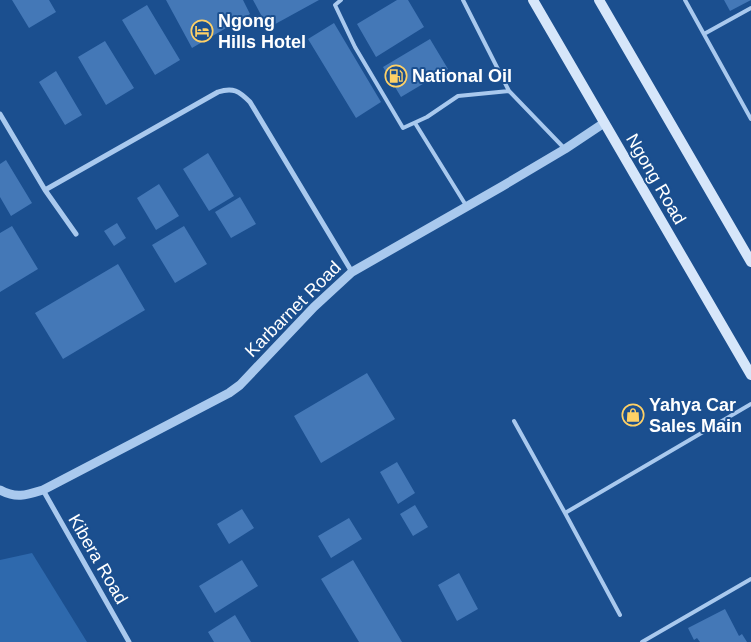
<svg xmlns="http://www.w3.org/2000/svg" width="751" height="642" font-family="Arial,sans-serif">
	<rect width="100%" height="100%" fill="#1b4f8f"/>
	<!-- green -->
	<path fill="#2e69ad" d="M32,553L87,642H0V560Z"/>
	<!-- building -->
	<path fill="#4478b7" d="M12,0H49L56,12L29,28Z
		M166,0H243L250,14L192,48Z
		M253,0H319L268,28Z
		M397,0H408L424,27L376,57L357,24Z
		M724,0H751L730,11Z
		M147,5L180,60L155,75L122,20Z
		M334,23L381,102L356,118L308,39Z
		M430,39L448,69L401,97L383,67Z
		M105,41L134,88L106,105L78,57Z
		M56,71L82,115L65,125L39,82Z
		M208,153L234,196L209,211L183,169Z
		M6,160L32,203L11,216L0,197V164Z
		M159,184L179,216L156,230L137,198Z
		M240,197L256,224L231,238L215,212Z
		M117,223L126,238L114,246L104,231Z
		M12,226L38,269L0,292V233Z
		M184,226L207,264L175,283L152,245Z
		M118,264L145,310L63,359L35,313Z
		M367,373L395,419L321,463L294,416Z
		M397,462L415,493L398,504L380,472Z
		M415,505L428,527L413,536L400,514Z
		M242,509L254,528L229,544L217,524Z
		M349,518L362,539L331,558L318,536Z
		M242,560L258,586L215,613L199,586Z
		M353,560L402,642H359L321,579Z
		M459,573L478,609L457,621L438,585Z
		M725,609L739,636L742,634L747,642H700L697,638L694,640L688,628Z
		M235,615L251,642H214L208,632Z"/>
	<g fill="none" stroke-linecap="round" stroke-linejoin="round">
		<!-- service -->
		<path stroke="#a9c9ee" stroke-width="4" d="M341,0L335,5L355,47L403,128L427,117L458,96L509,91
			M463,0L509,91L565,149
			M685,0L751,119
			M704,34L751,8
			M415,123L467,207
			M514,421L565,513
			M620,615L565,513L751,404
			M642,642L751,579"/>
		<!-- minor -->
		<path stroke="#a9c9ee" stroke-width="5" d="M0,114L45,190L76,234
			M45,190L218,92C233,87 239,91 250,102L352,272
			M43,490L129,642"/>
		<!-- tertiary -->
		<path stroke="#a9c9ee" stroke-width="9" d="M0,490C16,499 27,495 43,490L229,393L240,385L314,307L352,272L501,187L565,149L604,123"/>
		<!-- secondary -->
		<path stroke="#d6e6fa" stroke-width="10" d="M533,0L751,375
			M599,0L751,262"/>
	</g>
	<!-- icons -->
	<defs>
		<g id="hotel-ring" transform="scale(1.125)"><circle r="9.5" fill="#1b4f8f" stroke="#ffd166" stroke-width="1.5"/><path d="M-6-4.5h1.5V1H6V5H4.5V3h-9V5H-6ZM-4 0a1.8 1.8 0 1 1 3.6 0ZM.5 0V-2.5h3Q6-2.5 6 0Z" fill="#ffd166"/></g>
		<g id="fuel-ring" transform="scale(1.125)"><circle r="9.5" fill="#1b4f8f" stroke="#ffd166" stroke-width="1.5"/><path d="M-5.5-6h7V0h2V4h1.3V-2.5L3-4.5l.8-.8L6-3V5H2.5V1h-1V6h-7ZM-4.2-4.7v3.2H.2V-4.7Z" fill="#ffd166"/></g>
		<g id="shop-ring" transform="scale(1.125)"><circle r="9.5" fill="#1b4f8f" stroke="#ffd166" stroke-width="1.5"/><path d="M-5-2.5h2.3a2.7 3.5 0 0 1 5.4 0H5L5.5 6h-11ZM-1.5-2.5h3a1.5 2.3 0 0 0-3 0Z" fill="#ffd166"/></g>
	</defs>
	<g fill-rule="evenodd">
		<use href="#hotel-ring" x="202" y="31"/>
		<use href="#fuel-ring" x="396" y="76"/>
		<use href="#shop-ring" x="633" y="415"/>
	</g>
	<g text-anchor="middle" stroke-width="4" stroke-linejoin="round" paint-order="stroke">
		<!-- poi labels -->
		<g font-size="18" font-weight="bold" fill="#fff" stroke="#1b4f8f" text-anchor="start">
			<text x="218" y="27">Ngong<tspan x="218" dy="21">Hills Hotel</tspan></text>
			<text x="412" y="82">National Oil</text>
			<text x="649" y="411">Yahya Car<tspan x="649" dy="21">Sales Main</tspan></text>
		</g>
		<!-- street labels -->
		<g font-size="18" fill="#fff" stroke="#1b4f8f">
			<text transform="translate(656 179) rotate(60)" y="6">Ngong Road</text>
			<text transform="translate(293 309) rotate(-45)" y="6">Karbarnet Road</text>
			<text transform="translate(98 559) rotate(60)" y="6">Kibera Road</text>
		</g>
	</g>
</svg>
